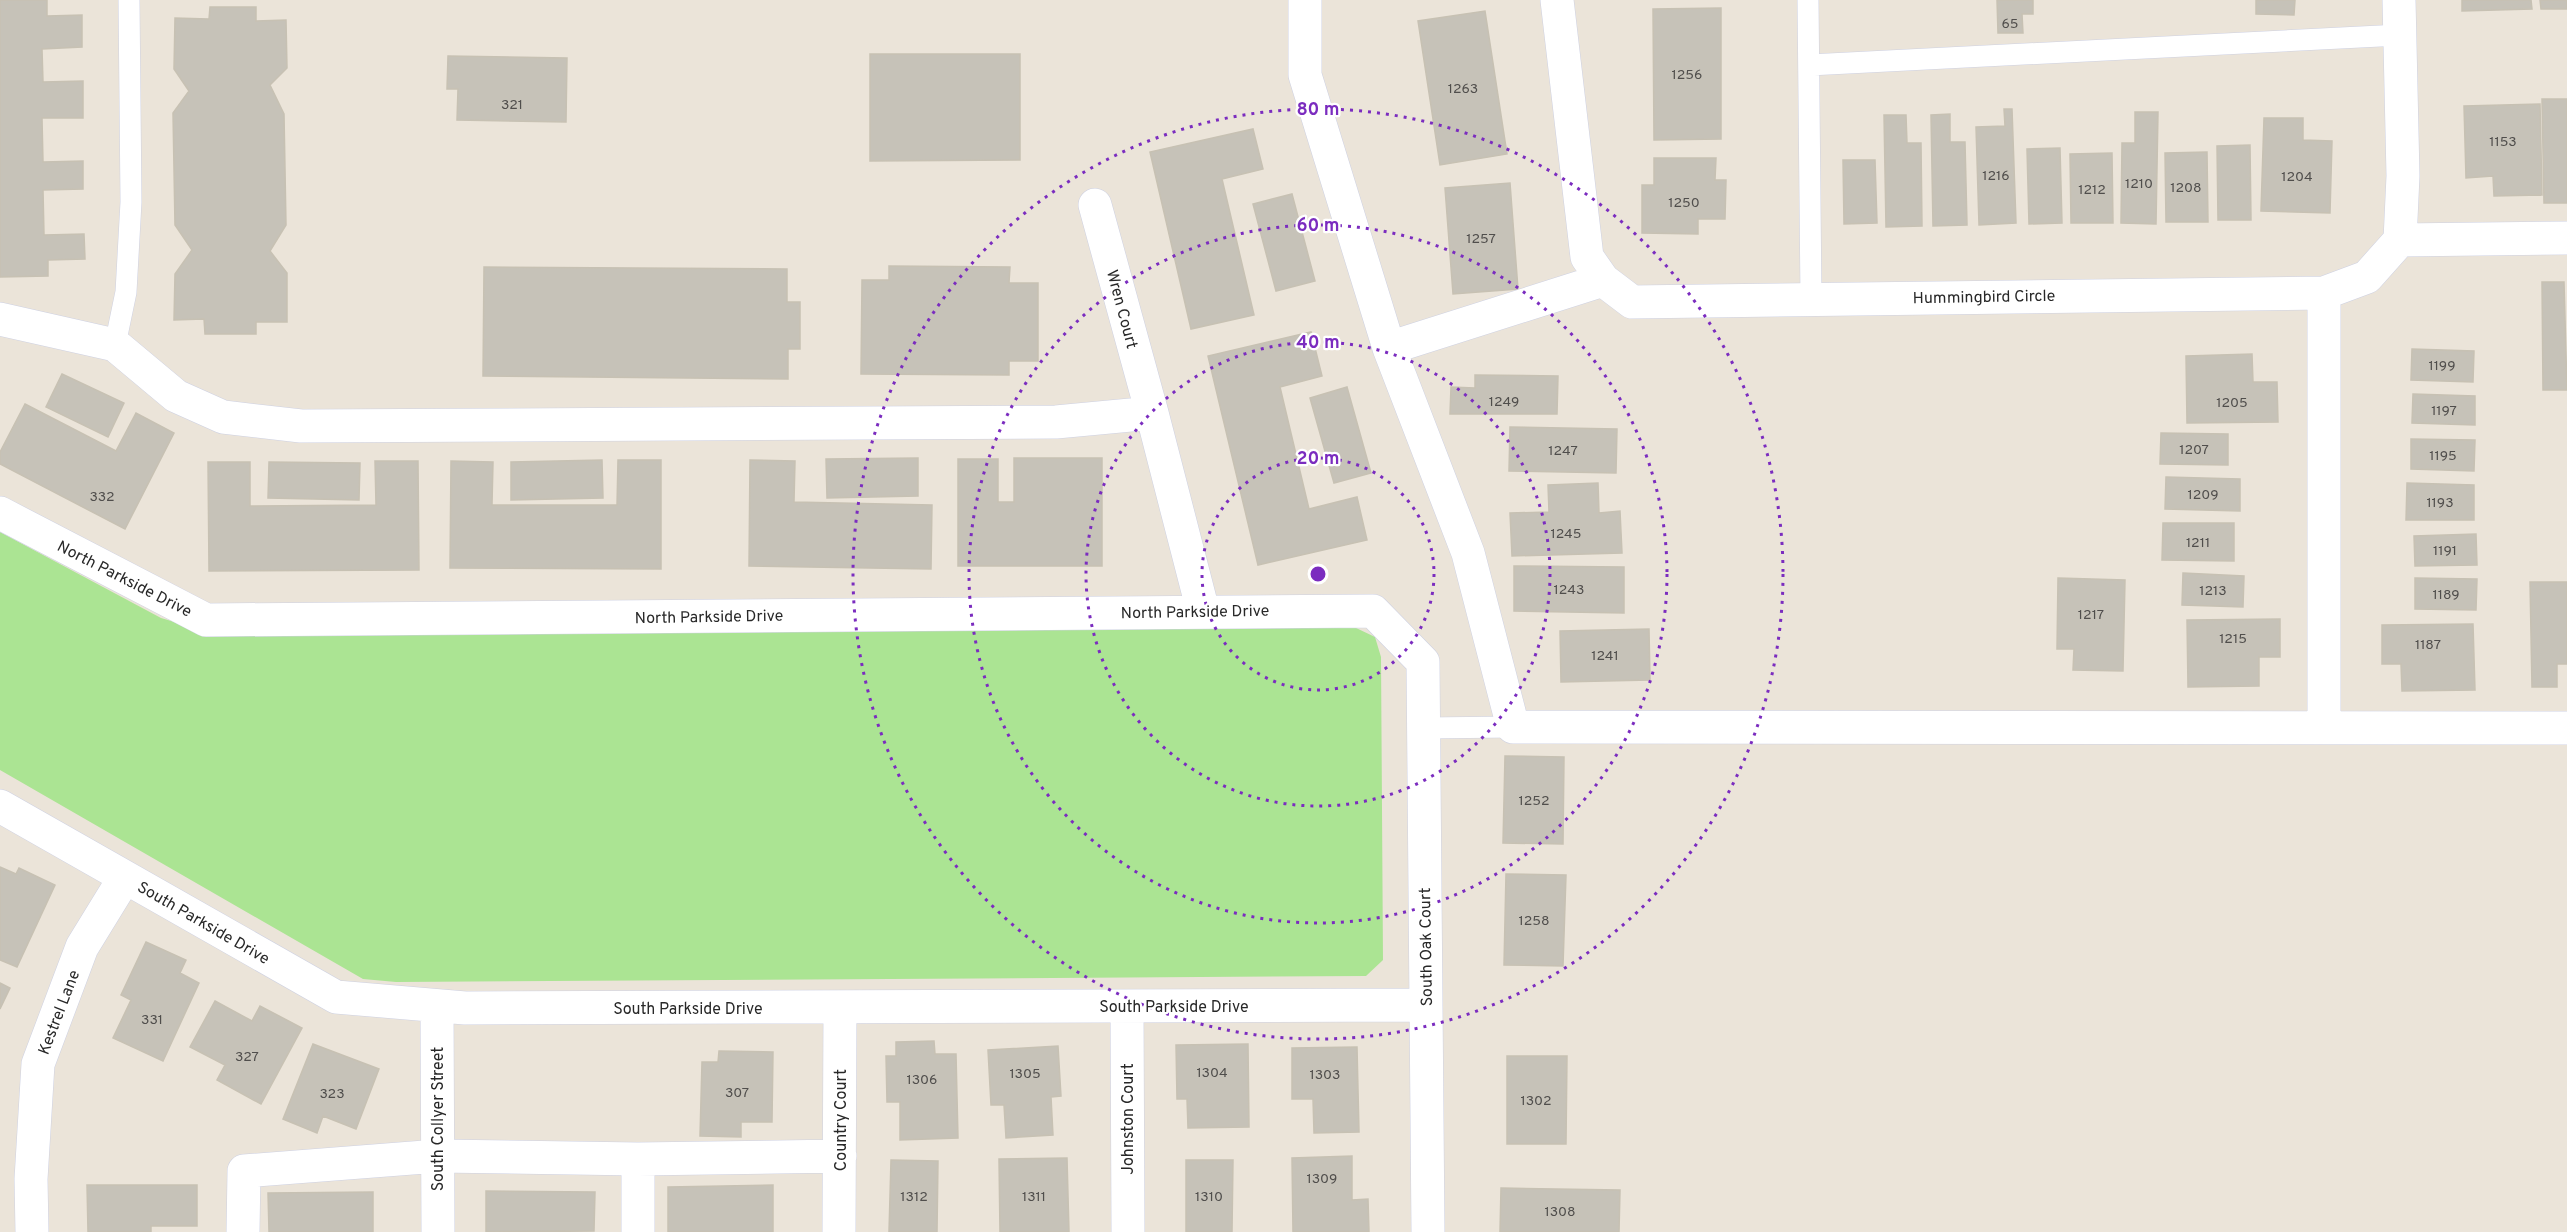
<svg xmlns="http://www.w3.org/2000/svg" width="2567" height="1232" font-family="Overpass,sans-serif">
	<rect width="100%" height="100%" fill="#ebe4d9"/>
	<!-- green -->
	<path fill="#abe493" d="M0,532L161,618L212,633L1354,627L1375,637L1381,657L1383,960L1366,976L396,982L363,979L0,770Z"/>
	<!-- building -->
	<path fill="#c6c2b8" stroke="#c7c1b3" stroke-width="1.5" d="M0,0H47V16L82,15V47L42,49L43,82L83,81V118H42L43,162L83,161V189L43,190L44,235L84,234L85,259L48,260V276L0,277Z
		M1997,0H2033V14H2022L2023,33H1998Z
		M2256,0H2295L2294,15L2256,14Z
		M2462,0H2531L2532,9L2462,11Z
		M2540,0H2567V9H2541Z
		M210,7H256V21L286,20L287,68L270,85L284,114L286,225L270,251L287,273V322H256V334H205L204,319L174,320L175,274L192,250L175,225L173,113L189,91L174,69L175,18L209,19Z
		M1721,8V139L1654,140L1653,9Z
		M1485,11L1507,154L1440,165L1418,21Z
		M870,54H1020V160L870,161Z
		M448,56L567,58L566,122L457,120L458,89H447Z
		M2542,99H2567V203H2544Z
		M2540,104L2542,195L2494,196L2493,176L2466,178L2464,106Z
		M2004,109H2012L2016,223L1979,225L1976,127L2005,126Z
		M2135,112H2158L2156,224L2121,223L2122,143H2135Z
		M1950,114V142H1965L1967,225L1933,226L1931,115Z
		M1884,115H1906L1907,143H1921L1922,226L1886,227Z
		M2264,118H2303V140L2332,141L2330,213L2261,211Z
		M1253,129L1263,169L1222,179L1254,315L1191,329L1150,152Z
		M2250,145L2251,220H2218L2217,146Z
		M2060,148L2062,223L2029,224L2027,149Z
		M2207,152L2208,222H2166L2165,153Z
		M2112,153L2113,223H2071L2070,154Z
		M1654,158H1716L1715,180H1726L1725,219H1698V234L1642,233V185H1654Z
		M1843,160H1875L1877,223L1844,224Z
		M1510,183L1518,289L1453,294L1445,188Z
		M1292,194L1315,281L1276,291L1253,204Z
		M889,266L1010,267L1009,283H1038V361H1009V375L861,374L862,280H889Z
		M484,267L787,269V302H800V349H788V379L483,376Z
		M2542,282H2564L2567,390H2543Z
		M1311,332L1322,376L1280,387L1309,509L1357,497L1367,540L1258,565L1208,356Z
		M2412,349L2474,351L2473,382L2411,380Z
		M2252,354L2253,382H2277L2278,422L2187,423L2186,356Z
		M62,374L124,403L108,437L46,407Z
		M1475,375L1558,376L1557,414H1450L1451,387L1475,388Z
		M1347,387L1371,473L1334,483L1310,398Z
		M2413,394L2475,396V425L2412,423Z
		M25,404L116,451L136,413L174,433L125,529L0,464V452Z
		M1510,427L1617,429L1616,473L1509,471Z
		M2161,433L2228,434V465L2160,464Z
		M2411,439L2475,440L2474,471L2411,469Z
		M918,458V496L827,498L826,459Z
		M1014,458H1102V566H958V459H998V502H1014Z
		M602,460L603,498L511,500V462Z
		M618,460H661V569L450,568L451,461L493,462L492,505H617Z
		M750,460L795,461L794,502L932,505L931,569L749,566Z
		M375,461H418L419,570L209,571L208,462H250V506L376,505Z
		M269,462L360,463L359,500L268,498Z
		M2166,477L2240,479V511L2165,509Z
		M1598,483L1599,513L1620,511L1622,553L1512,556L1510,513L1549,512L1548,485Z
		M2407,483L2474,485V520H2406Z
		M2163,523H2234V561L2162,560Z
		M2476,534L2477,565L2415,566L2414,536Z
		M1514,566L1624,567V613L1514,611Z
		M2183,573L2244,576L2243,607L2182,605Z
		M2058,578L2125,580L2123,671L2073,670L2074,649H2057Z
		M2415,578L2477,579L2476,610L2415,609Z
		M2530,582H2567V664H2557V687H2532Z
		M2280,619V657H2259V686L2188,687L2187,620Z
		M2473,624L2475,690L2402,691L2401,664H2382V625Z
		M1649,629L1650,680L1561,682L1560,631Z
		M1505,756L1564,757L1563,844L1503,843Z
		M0,867L16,874L19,868L55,885L17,967L0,960Z
		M1506,874L1566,875L1563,966L1504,965Z
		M146,942L186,960L180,973L199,983L163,1061L113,1038L131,1000L121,995Z
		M0,983L10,988L0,1009Z
		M215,1001L252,1021L260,1006L302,1028L261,1104L217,1080L225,1065L190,1047Z
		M934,1041L935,1054H956L958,1138L900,1140V1102H887L886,1056H896V1042Z
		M313,1044L379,1069L356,1129L323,1116L317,1133L283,1119Z
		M1248,1044L1249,1127L1188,1128L1187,1099H1177L1176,1045Z
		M1058,1046L1061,1096L1051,1097L1053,1135L1006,1138L1004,1105H991L988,1050Z
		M1357,1047L1359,1132L1314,1133L1313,1099H1292V1048Z
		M719,1051L773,1052L772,1122H741V1137L700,1136L702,1062H718Z
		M1507,1056H1567L1566,1144H1507Z
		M1352,1156V1200L1368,1199L1369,1232H1293L1292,1158Z
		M1067,1158L1069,1232H1000L999,1159Z
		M891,1160L938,1161L937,1232H889Z
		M1186,1160H1233L1232,1232H1186Z
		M87,1185H197V1226H151V1232H88Z
		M773,1185V1232H668V1187Z
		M1501,1188L1620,1190L1619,1232H1500Z
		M486,1191L595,1192L594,1231L486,1232Z
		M373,1192V1232H269L268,1193Z"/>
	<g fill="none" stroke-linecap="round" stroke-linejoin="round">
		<!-- service casing -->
		<g stroke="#ced1e2" stroke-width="22">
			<path id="service" d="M1808,0L1811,299
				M1809,65L2400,35
				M115,345L126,292L131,202L129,0
				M1423,728L1513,727"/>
		</g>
		<!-- minor casing -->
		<g stroke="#ced1e2" stroke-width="34">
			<path id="minor" d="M1305,0V75L1389,348L1468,553L1513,727L2567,728
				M1557,0L1587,257L1603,280L1632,302L2324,293L2367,277L2400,240L2403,176L2399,0
				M1095,205L1152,413L1203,611
				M2400,240L2567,238
				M2324,293V727
				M0,319L115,345L176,396L223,417L301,426L1056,422L1152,413
				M1389,348L1603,280
				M0,513L206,620L1373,611L1423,662L1428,1232
				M0,806L336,997L465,1008L1426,1005
				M437,1006L438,1232
				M1127,1006L1128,1232
				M638,1159V1232
				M32,1232L31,1179L38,1064L82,947L125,877
				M243,1232L244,1171L438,1156L638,1159L840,1156
				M839,1232L840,1007"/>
		</g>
		<!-- service -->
		<use href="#service" stroke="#fff" stroke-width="21"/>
		<!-- minor -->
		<use href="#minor" stroke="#fff" stroke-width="33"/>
	</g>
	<!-- distance rings -->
	<g fill="none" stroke="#7b2cbf" stroke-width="3" stroke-dasharray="3 6">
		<circle cx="1318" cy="574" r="116"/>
		<circle cx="1318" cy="574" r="232"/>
		<circle cx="1318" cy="574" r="349"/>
		<circle cx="1318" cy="574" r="465"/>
	</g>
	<g text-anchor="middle" stroke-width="4.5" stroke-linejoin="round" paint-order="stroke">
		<!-- number labels -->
		<g font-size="14" fill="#504e4c">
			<text x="2010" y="28">65</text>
			<text x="1687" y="79">1256</text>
			<text x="1463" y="93">1263</text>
			<text x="512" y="109">321</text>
			<text x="2503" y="146">1153</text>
			<text x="1996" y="180">1216</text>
			<text x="2297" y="181">1204</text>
			<text x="2139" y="188">1210</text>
			<text x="2186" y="192">1208</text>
			<text x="2092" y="194">1212</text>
			<text x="1684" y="207">1250</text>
			<text x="1481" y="243">1257</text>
			<text x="2442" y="370">1199</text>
			<text x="1504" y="406">1249</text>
			<text x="2232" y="407">1205</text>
			<text x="2444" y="415">1197</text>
			<text x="2194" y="454">1207</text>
			<text x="1563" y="455">1247</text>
			<text x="2443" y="460">1195</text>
			<text x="2203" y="499">1209</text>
			<text x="102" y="501">332</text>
			<text x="2440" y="507">1193</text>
			<text x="1566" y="538">1245</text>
			<text x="2198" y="547">1211</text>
			<text x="2445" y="555">1191</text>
			<text x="1569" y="594">1243</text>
			<text x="2213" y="595">1213</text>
			<text x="2446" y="599">1189</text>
			<text x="2091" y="619">1217</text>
			<text x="2233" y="643">1215</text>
			<text x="2428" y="649">1187</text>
			<text x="1605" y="660">1241</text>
			<text x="1534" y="805">1252</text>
			<text x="1534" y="925">1258</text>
			<text x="152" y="1024">331</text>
			<text x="247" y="1061">327</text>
			<text x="1212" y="1077">1304</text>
			<text x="1025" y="1078">1305</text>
			<text x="1325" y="1079">1303</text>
			<text x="922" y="1084">1306</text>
			<text x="737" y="1097">307</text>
			<text x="332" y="1098">323</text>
			<text x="1536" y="1105">1302</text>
			<text x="1322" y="1183">1309</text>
			<text x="914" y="1201">1312</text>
			<text x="1034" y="1201">1311</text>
			<text x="1209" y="1201">1310</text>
			<text x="1560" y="1216">1308</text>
		</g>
		<!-- street labels -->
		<g font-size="16" fill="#282828" stroke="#fff">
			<text transform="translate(1984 296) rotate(-1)" y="6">Hummingbird Circle</text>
			<text transform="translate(1123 309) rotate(75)" y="6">Wren Court</text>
			<text transform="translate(125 578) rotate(27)" y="6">North Parkside Drive</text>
			<text transform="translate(1195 611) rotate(-1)" y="6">North Parkside Drive</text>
			<text transform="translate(709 616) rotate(-1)" y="6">North Parkside Drive</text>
			<text transform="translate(204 922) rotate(30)" y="6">South Parkside Drive</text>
			<text transform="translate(1425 947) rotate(-91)" y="6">South Oak Court</text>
			<text x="1174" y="1012">South Parkside Drive</text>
			<text x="688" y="1014">South Parkside Drive</text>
			<text transform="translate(58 1012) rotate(-69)" y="6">Kestrel Lane</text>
			<text transform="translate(437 1119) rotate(-90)" y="6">South Collyer Street</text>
			<text transform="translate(1127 1119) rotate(-90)" y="6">Johnston Court</text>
			<text transform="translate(840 1120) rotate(-90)" y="6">Country Court</text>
		</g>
	</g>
	<circle cx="1318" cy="574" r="9" fill="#7b2cbf" stroke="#fff" stroke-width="3"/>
	<g font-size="18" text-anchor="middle" font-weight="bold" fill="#7b2cbf" stroke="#fff" stroke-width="4.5" stroke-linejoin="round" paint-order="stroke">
		<text x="1318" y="115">80 m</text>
		<text x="1318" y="231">60 m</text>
		<text x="1318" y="348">40 m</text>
		<text x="1318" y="464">20 m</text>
	</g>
</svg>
